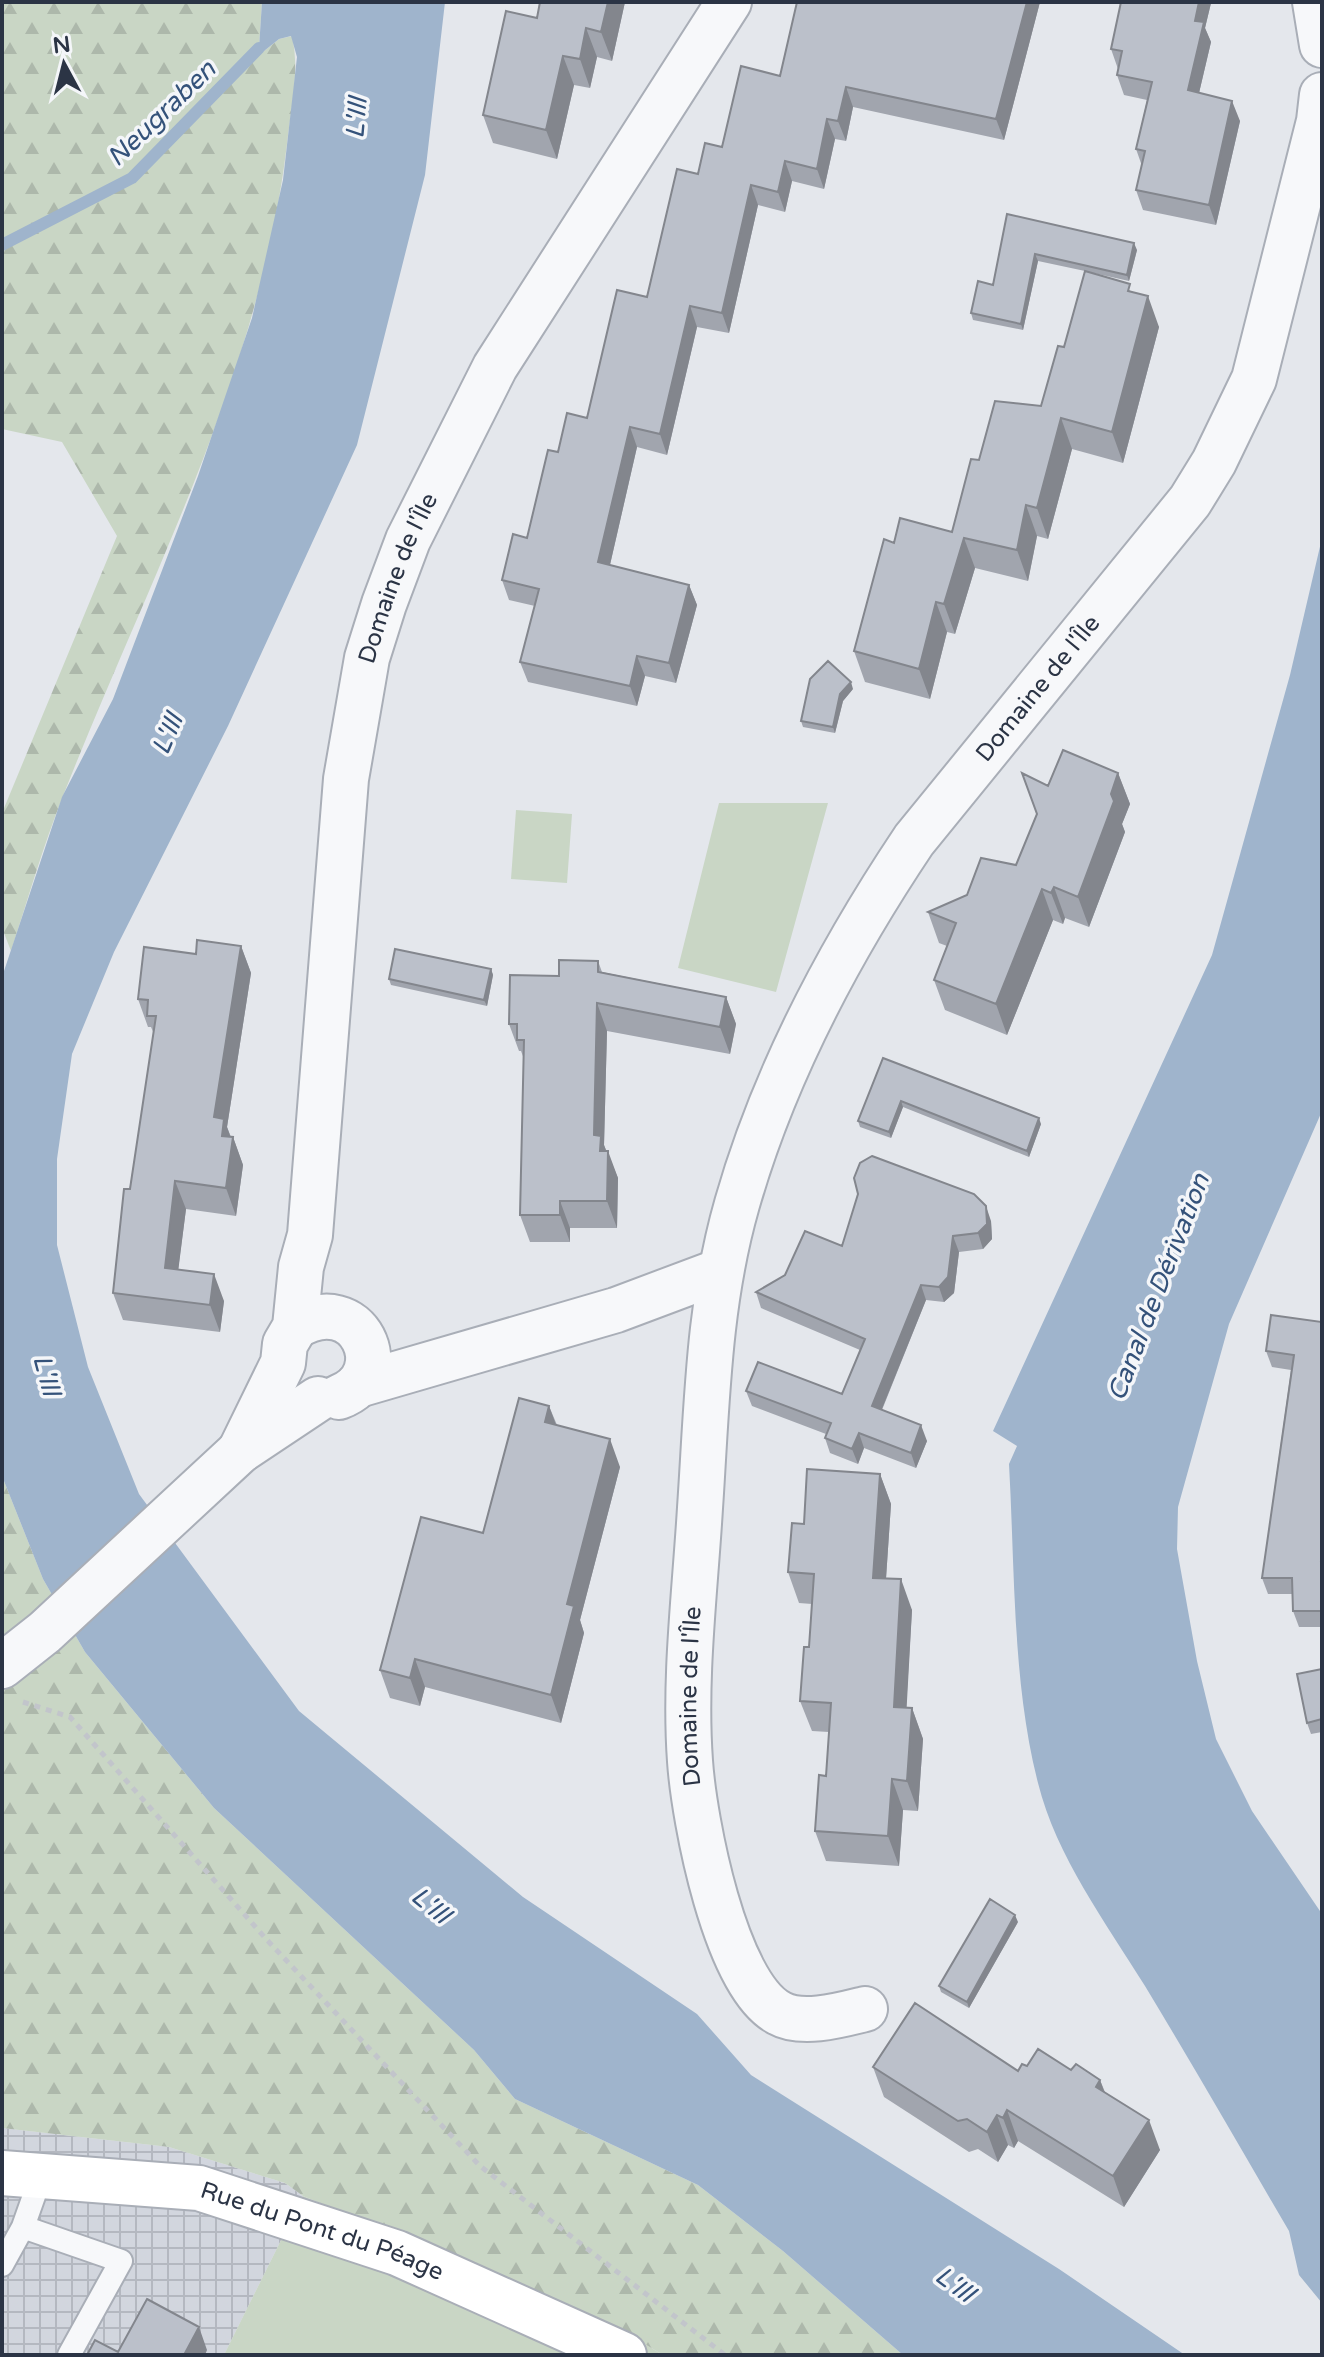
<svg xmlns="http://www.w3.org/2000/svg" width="1324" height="2357" font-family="'Varela Round',sans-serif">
	<defs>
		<pattern id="industrial-grid" width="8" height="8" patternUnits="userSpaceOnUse" patternTransform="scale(2)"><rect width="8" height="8" fill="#d2d6de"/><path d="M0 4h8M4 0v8" fill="none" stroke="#b4b8c0"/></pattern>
		<pattern id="forest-firs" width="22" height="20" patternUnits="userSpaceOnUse" patternTransform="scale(2)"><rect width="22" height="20" fill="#c9d6c5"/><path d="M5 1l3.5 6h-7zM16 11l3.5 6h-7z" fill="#adb8ab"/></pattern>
	</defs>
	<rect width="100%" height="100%" fill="#e4e7ec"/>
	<!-- industrial -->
	<path fill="url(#industrial-grid)" d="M2,2128L169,2147L285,2183L303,2196L224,2355H2Z"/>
	<!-- green -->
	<path fill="#c9d6c5" d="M719,803H828L776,992L678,968Z
		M516,810L572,814L567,883L511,879Z
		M303,2196L613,2325L663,2355H224Z"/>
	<!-- forest -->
	<path fill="url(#forest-firs)" d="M2,2H262L259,48L264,51L279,39L292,36C300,71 291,108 287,144C260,375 147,582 63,796C43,846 28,899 11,951L2,928V813L117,536L62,442L2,429Z
		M2,1476L43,1579L85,1652L214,1808L474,2050L515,2099L698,2185L783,2251L903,2355H663L613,2325L303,2196L285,2183L169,2147L2,2128Z"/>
	<!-- water -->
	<path fill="#9fb4cc" d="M262,2H445L425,175L357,445L228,726L114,952L72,1054L57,1159V1245L88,1367L139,1494L299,1711L523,1897L697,2014L751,2075L1059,2269L1185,2355H903L783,2251L698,2185L515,2099L474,2050L214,1808L85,1652L43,1579L2,1476V977L62,797L113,699L198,476L252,318L283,180L297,57L291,36L279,39L264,51L259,48Z
		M1322,538V1111L1229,1324L1178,1507L1177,1549L1197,1661L1216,1739L1252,1811L1322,1914V2303L1299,2275L1289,2231C1241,2149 1194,2067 1145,1986C1106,1923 1056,1856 1038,1783C1012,1681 1015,1569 1009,1464L1017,1446L993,1431L1212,955L1290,675Z"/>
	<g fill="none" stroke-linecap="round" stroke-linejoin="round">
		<!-- stream -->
		<path stroke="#9fb4cc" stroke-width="12" d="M2,245L132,178L259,48"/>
		<!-- lane casing -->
		<g stroke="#a9aeb7" stroke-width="26">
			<path id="lane" d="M41,2176L23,2227L121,2261L69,2355
				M2,2265L23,2227"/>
		</g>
		<!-- street casing -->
		<g stroke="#a9aeb7" stroke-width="48">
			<g id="street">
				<path d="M1315,2L1322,45"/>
				<path d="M295,1327C359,1287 398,1375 339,1397"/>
				<path d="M358,1385L616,1310L720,1271"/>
				<path id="s1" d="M240,1451L283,1363L285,1344L295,1327L301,1267L310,1235L346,779L367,658L384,604L408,540L495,367L729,2"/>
				<path d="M2,1666L45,1632L240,1451L318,1399"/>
				<path id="s2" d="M865,2009C841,2015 802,2026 779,2013C725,1984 694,1820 690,1761C684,1677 695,1592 700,1508C707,1405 708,1305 737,1204C774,1074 839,952 914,840L1190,501L1214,462L1254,379L1319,121L1322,95"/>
			</g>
		</g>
		<!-- secondary casing -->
		<g stroke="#a9aeb7" stroke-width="48">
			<g id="secondary">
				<path id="s3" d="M2,2173L199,2188L397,2253L624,2355"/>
			</g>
		</g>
		<!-- path -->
		<path stroke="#c2c5cb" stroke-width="5" stroke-dasharray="6 6" stroke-linecap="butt" d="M23,1702L70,1717L267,1940L480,2166L725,2355"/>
		<!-- lane -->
		<use href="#lane" stroke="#f7f8fa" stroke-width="22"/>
		<!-- street -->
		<use href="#street" stroke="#f7f8fa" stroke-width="44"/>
		<!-- secondary -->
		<use href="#secondary" stroke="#fff" stroke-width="44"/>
	</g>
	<!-- wall -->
	<path fill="#a1a5ae" d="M625,2L612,61L597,57L590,88L574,85L557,159L493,143L483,115L537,18Z
		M1040,2L1004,140L853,107L846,141L835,139L824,189L792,181L785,212L758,205L729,333L697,327L667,455L637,447L610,565L689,585L697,605L676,683L645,676L637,706L528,682L520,662L535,606L509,600L502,580L527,538L558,452L587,418L647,297L698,174L722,147L780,76Z
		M1211,3L1205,28L1211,42L1199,93L1240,121L1216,225L1143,210L1136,190L1142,166L1136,149L1147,100L1124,95L1117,75L1118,69L1111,49Z
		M1007,214L1137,250L1129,281L1089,272L1133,292L1159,327L1123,463L1072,449L1048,539L1037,536L1028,581L975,568L955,634L947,632L930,699L865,682L854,651L894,543L952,532L979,460L1041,406L1064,347L1085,271L1038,261L1023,330L973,320L971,313L993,285Z
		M853,689L843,701L835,733L803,727L801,721Z
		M1118,773L1130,804L1122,824L1125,832L1089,927L1065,918L1063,924L1053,920L1007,1035L945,1010L934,980L947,946L939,943L928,912L967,895L1016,865L1048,786Z
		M241,946L251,973L227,1127L231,1137H233L243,1165L236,1216L186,1209L178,1270L224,1301L220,1332L123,1320L113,1293L154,1034L151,1027H148L138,999L196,954Z
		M598,961L602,972L726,997L736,1024L730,1054L607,1031L604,1145L618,1178L617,1228H570V1242H530L520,1215L524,1059L521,1051H519L509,1024L559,976Z
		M491,969L493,975L487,1006L391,985L389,979Z
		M883,1058L1041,1124L1029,1157L903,1107L891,1138L860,1127L858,1121Z
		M991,1221L992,1239L983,1249L959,1252L954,1293L944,1302L926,1300L882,1410L927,1441L916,1468L864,1448L858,1464L830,1453L825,1438L826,1434L752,1406L746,1391L842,1394L860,1350L761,1308L756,1292L842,1246Z
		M1322,1322V1627H1299L1293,1611V1594H1268L1262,1578L1291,1370L1272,1367L1266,1351Z
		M549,1406L557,1425L620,1467L580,1620L584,1633L561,1723L425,1687L420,1706L390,1698L380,1670L483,1533Z
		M880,1474L891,1504L886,1579L912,1610L906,1708H912L923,1739L918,1811L903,1810L899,1866L826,1861L815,1831L826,1776L829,1732L812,1731L800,1701L809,1647L812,1604L799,1603L788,1572L804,1524Z
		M1322,1669V1732L1311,1734L1307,1723Z
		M1018,1922L969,2008L941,1992L939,1986Z
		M1027,2066L1071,2070L1100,2080L1105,2092L1160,2150L1124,2207L1018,2141L1014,2148L1008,2145L998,2162L978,2149L969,2152L884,2097L873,2067L1018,2071Z"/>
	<!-- shaded-wall -->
	<path fill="#83868d" d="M608,2H625L612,61L601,32Z
		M1027,2H1040L1004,140L996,119Z
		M1199,2H1210L1211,3L1205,28L1211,42L1195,110L1188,90L1195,21Z
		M586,28L597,57L590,88L580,59Z
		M563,56L574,85L557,159L546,130Z
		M846,87L853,107L846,141L838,121Z
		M1232,101L1240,121L1216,225L1209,205Z
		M827,119L835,139L824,189L817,169Z
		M785,161L792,181L785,212L778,192Z
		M751,185L758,205L729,333L722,313Z
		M1134,243L1137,250L1129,281L1127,275Z
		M1035,254L1038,261L1023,330L1021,324Z
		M1148,296L1159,327L1123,463L1112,432Z
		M690,306L697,327L667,455L660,434Z
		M1061,418L1072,449L1048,539L1037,508Z
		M630,427L637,447L606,582L598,562Z
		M1026,505L1037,536L1028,581L1017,550Z
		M964,538L975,568L955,634L944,604Z
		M689,585L697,605L676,683L669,663Z
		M936,602L947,632L930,699L919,669Z
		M637,656L645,676L637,706L630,686Z
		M851,682L853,689L843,701L835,733L833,727L840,694Z
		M1118,773L1130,804L1122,824L1125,832L1089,927L1078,897Z
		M1054,887L1065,918L1063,924L1051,893Z
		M1042,889L1053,920L1007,1035L996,1004Z
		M241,946L251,973L227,1127L232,1141L233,1137L243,1165L236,1216L226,1188L214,1117Z
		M491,969L493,975L487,1006L484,1000Z
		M726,997L736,1024L730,1054L720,1027Z
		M597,1003L607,1031L604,1145L608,1156V1151L618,1178L617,1228L607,1201L594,1135Z
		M901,1101L903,1107L891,1138L889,1132Z
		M1039,1118L1041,1124L1029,1157L1027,1151Z
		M175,1181L186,1209L175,1296L165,1268Z
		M560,1201L570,1228V1242L560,1215Z
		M986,1206L991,1221L992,1239L983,1249L978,1233Z
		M953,1236L959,1252L954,1293L944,1302L939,1287Z
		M214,1274L224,1301L220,1332L210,1305Z
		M921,1285L926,1300L877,1421L872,1406Z
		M549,1406L559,1433L545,1422Z
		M921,1425L927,1441L916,1468L911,1453Z
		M859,1433L864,1448L858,1464L852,1449Z
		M610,1439L620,1467L580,1620L584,1633L561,1723L551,1695L567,1604Z
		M880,1474L891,1504L884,1608L873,1578Z
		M901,1579L912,1610L905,1737L894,1707Z
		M415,1659L425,1687L420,1706L410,1678Z
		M912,1708L923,1739L918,1811L907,1781Z
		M892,1779L903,1810L899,1866L888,1836Z
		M1015,1915L1018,1922L969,2008L967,2002Z
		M1100,2080L1111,2110L1096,2087Z
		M1007,2110L1018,2141L1014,2148L1003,2118Z
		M997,2115L1008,2145L998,2162L987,2132Z
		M1149,2120L1160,2150L1124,2207L1113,2176Z
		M199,2327L207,2350L205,2355H184Z"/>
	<!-- building -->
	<path fill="#bbc0ca" stroke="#83868d" stroke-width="2" d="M540,2H608L601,32L586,28L580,59L563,56L546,130L483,115L506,11L537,18Z
		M797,2H1027L996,119L846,87L838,121L827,119L817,169L785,161L778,192L751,185L722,313L690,306L660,434L630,427L598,562L689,585L669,663L637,656L630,686L520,662L539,589L502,580L513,534L527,538L548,450L558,452L567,413L587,418L617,290L647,297L677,169L698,174L705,143L722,147L741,66L780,76Z
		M1121,2H1199L1195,21L1204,22L1188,90L1232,101L1209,205L1136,190L1145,151L1136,149L1152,82L1117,75L1122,51L1111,49Z
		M1007,214L1134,243L1127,275L1035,254L1021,324L971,313L978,281L993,285Z
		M1085,271L1130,284L1128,291L1148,296L1112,432L1061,418L1037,508L1026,505L1017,550L964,538L944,604L936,602L919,669L854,651L884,539L894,543L900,518L952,532L971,459L979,460L995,401L1041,406L1058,346L1064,347Z
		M828,661L851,682L840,694L833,727L801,721L810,679Z
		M1063,750L1118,773L1111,794L1114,801L1078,897L1054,887L1051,893L1042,889L996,1004L934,980L956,923L928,912L967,895L981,858L1016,865L1037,814L1022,773L1048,786Z
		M197,940L241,946L214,1117L224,1119L222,1136L233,1137L226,1188L175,1181L165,1268L214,1274L210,1305L113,1293L124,1189H130L156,1016H147L148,1000L138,999L144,947L196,954Z
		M395,949L491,969L484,1000L389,979Z
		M559,960L598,961V972L726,997L720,1027L597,1003L594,1135L601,1136L600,1151H608L607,1201H560V1215H520L524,1040H517V1024H509L510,975L559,976Z
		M883,1058L1039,1118L1027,1151L901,1101L889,1132L858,1121Z
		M872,1156L974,1194L986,1206L987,1224L978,1233L953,1236L948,1277L939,1287L921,1285L872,1406L921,1425L911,1453L859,1433L852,1449L825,1438L831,1423L746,1391L758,1362L842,1394L865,1339L756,1292L785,1275L805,1231L842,1246L858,1194L854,1178L860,1163Z
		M1271,1315L1322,1322V1550L1321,1561H1322V1611H1293L1292,1578H1262L1294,1355L1266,1351Z
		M519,1398L549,1406L545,1422L610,1439L567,1604L574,1606L551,1695L415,1659L410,1678L380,1670L421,1517L483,1533Z
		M807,1469L880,1474L873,1578L901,1579L894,1707L912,1708L907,1781L892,1779L888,1836L815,1831L819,1775L826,1776L831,1703L800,1701L804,1647H809L814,1574L788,1572L792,1523L804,1524Z
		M1322,1669V1719L1307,1723L1297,1674Z
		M990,1899L1015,1915L967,2002L939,1986Z
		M915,2003L1018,2071L1022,2064L1027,2066L1038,2049L1071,2070L1076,2064L1100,2080L1096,2087L1149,2120L1113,2176L1007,2110L1003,2118L997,2115L987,2132L967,2119L958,2121L873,2067Z
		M147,2299L199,2327L184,2355H87L95,2340L118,2352Z"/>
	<g text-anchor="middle" stroke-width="7" stroke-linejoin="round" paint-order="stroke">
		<!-- street labels -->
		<g font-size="24" fill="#2b3445" stroke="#f4f6f9">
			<text dy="8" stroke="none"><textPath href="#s1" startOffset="896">Domaine de l'Île</textPath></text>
			<text dy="8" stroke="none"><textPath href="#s2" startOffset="1524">Domaine de l'Île</textPath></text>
			<text dy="8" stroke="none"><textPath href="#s2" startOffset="426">Domaine de l'Île</textPath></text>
			<text dy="8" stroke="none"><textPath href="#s3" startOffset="328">Rue du Pont du Péage</textPath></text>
		</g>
		<!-- water labels -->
		<g font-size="26" font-style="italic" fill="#34527a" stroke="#f4f6f9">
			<text transform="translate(161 113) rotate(-44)" y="9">Neugraben</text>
			<text transform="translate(356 118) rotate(-85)" y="9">L'Ill</text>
			<text transform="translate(167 734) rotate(-67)" y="9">L'Ill</text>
			<text transform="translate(1158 1287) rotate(-69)" y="9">Canal de Dérivation</text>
			<text transform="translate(47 1375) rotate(75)" y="9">L'Ill</text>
			<text transform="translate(431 1905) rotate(40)" y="9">L'Ill</text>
			<text transform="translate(955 2284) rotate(37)" y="9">L'Ill</text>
		</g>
	</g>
	<!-- border -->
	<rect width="1324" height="2357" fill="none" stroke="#2b3445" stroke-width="8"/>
	<!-- north arrow -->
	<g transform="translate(64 64) rotate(353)" stroke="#f4f6f9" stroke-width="6" paint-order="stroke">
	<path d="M0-6L14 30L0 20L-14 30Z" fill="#2b3445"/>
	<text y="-12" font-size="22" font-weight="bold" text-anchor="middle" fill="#2b3445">N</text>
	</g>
</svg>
